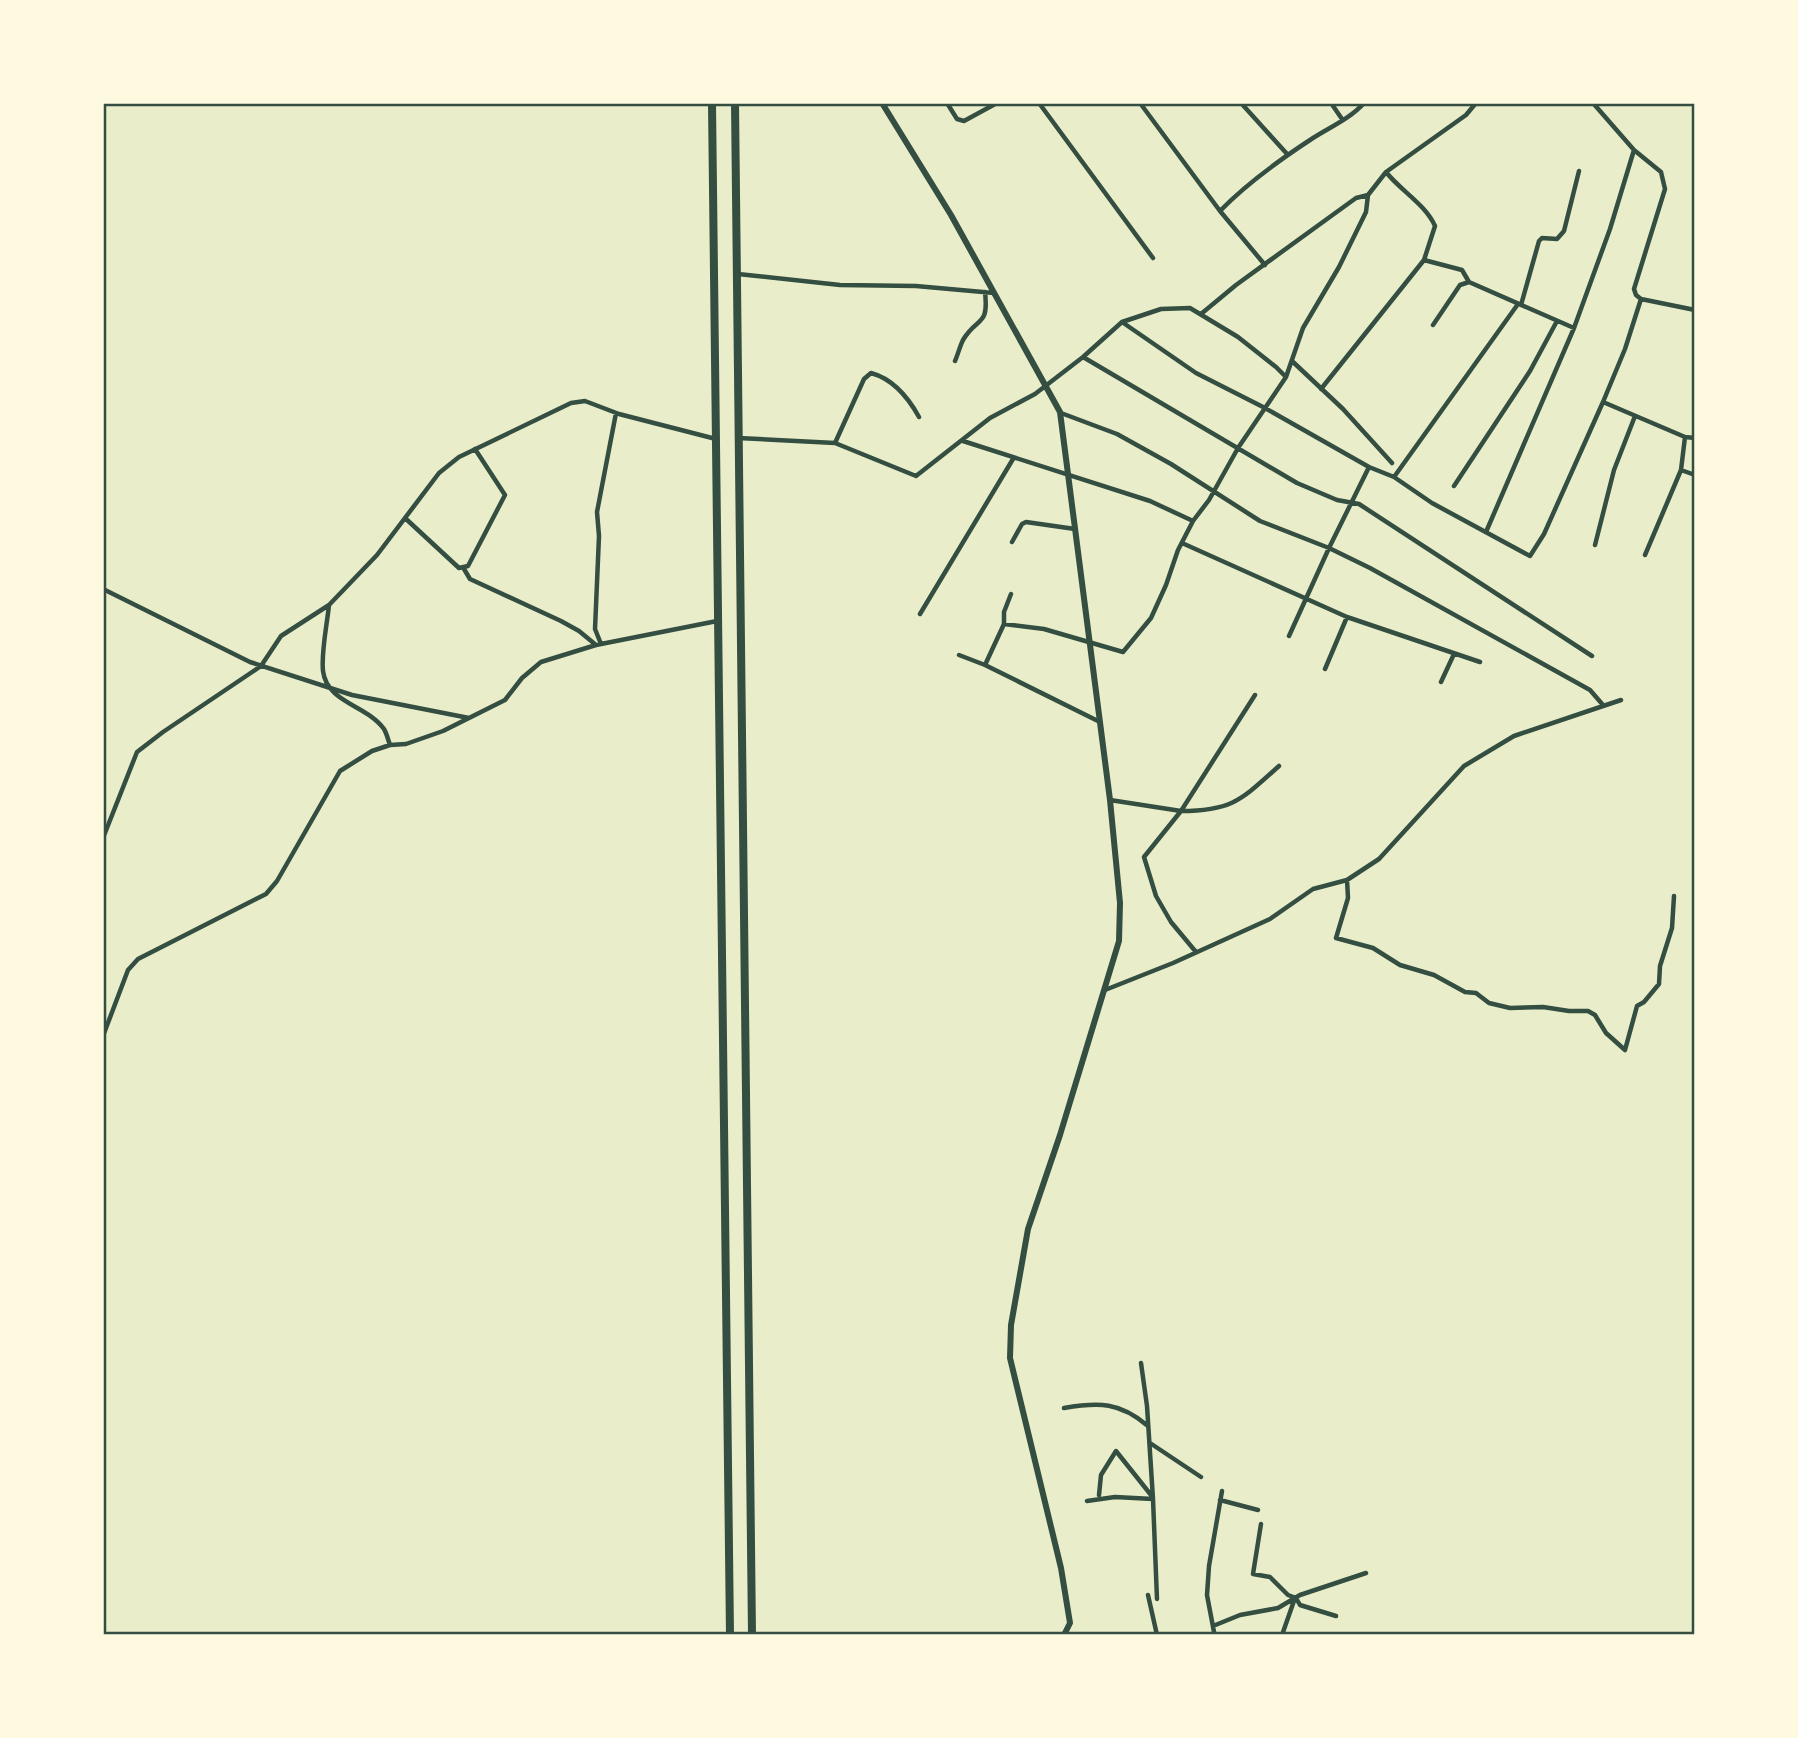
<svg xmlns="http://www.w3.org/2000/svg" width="1798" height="1738" font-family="Raleway,sans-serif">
	<rect width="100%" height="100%" fill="#e9edc9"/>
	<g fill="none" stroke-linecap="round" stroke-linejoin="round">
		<!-- minor -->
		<path stroke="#344e41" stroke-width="4.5" d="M947,103L957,119L964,121L997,103
			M1039,103L1153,258
			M1140,103L1220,211L1265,265
			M1241,103L1288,155
			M1331,103L1342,119
			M1593,103L1634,150L1661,172L1665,189L1634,289L1636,295L1641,299L1695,310
			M1386,172C1401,191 1425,204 1435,226L1424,260
			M1220,211C1247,183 1278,161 1310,140C1328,128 1350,119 1364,103
			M738,274L840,285L916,286L994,293
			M1521,305L1539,241L1542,238L1557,239L1564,231L1579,171
			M1201,314L1236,285L1356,198L1368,195
			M1122,322L1196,373L1265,408L1369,467L1394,477L1432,503L1530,556L1544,534L1603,402L1625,349L1641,299
			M1433,325L1460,285L1469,282
			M1083,357L1297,483L1337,500L1359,504L1592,656
			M955,361C958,354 960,346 963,340C977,316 989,328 985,292
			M1292,361L1343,409L1392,463
			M1321,389L1424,260L1462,270L1469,282L1574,328
			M1603,402L1685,437L1695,438
			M1061,413L1117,434L1171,464L1260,521L1329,548L1370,568L1590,690L1603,705
			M738,438L835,443L916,476L990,418L1035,394L1083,357L1122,322L1161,309L1190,308L1238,337L1276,367L1286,377
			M963,441L1150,501L1193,521
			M835,443L864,379L871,373C893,379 908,397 919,417
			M1681,470L1695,475
			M1394,477L1518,304
			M1454,486L1530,371L1557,321
			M405,518L459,568L468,566L505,495L475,449
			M1486,532L1574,328L1610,229L1634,150
			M1012,542L1022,524L1026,522L1075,529
			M1182,543L1347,617L1480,662
			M1595,545L1614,470L1635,416
			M1645,555L1681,470L1685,437
			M464,569L470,579L561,621L579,631L596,645
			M103,589L250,662L352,695L469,718
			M329,605C327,625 321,652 323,671C327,703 367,705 384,729C387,734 388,740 390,745
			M920,614L1013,459
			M1004,624V612L1011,594
			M1289,636L1329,548L1369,467
			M601,644L595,629L599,536L597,512L616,413
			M959,655L985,665L1100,722
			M985,665L1004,624L1044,629L1123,652L1151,618L1166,585L1178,550L1193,521L1209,500L1238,448L1286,377L1303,328L1339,267L1366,212L1368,195L1386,172L1466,115L1476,103
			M1325,669L1347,617
			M1441,682L1454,654
			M1255,695L1181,811C1233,811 1242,799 1279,766
			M1110,800L1181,811L1144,857L1156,896L1171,922L1196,952
			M103,838L137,752L163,732L261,666L281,636L329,605L377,555L439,473L459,457L571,403L585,401L619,414L716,439
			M1347,880L1348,898L1336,938L1373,948L1400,965L1434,975L1465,992L1476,993L1489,1003L1510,1008L1543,1007L1569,1011H1588L1595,1015L1606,1033L1625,1050L1637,1006L1644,1002L1659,984L1660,966L1672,928L1674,896
			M1105,990L1173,963L1270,919L1313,889L1347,880L1379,859L1464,766L1514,736L1621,700
			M103,1036L128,970L138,959L266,894L277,881L340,771L372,751L390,745L406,744L443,731L505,700L522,678L541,662L596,645L717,621
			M1141,1363L1147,1406L1153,1499
			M1064,1408C1099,1402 1120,1402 1148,1426
			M1150,1443L1201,1477
			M1099,1495L1101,1475L1116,1451L1151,1495
			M1220,1500L1258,1510
			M1087,1501L1115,1497L1153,1499L1157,1599
			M1261,1524L1253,1574L1270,1577L1288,1595L1296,1598L1300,1605L1336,1616
			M1148,1595L1157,1635
			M1213,1626L1240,1615L1278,1608L1300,1595L1366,1573
			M1214,1632L1207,1595L1209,1566L1222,1491
			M1282,1635L1295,1598"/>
		<!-- tertiary -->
		<path stroke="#344e41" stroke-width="6" d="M882,103L951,215L1060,412L1110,800L1120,903L1119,941L1060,1135L1028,1229L1011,1325L1010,1358L1061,1568L1070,1623L1064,1635"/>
		<!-- trunk -->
		<path stroke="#344e41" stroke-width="8" d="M712,103L730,1635
			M735,103L752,1635"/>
	</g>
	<!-- border -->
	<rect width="1798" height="1738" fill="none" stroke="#fefae0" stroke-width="210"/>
	<rect x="105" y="105" width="1588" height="1528" fill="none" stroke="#344e41" stroke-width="2.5"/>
</svg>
